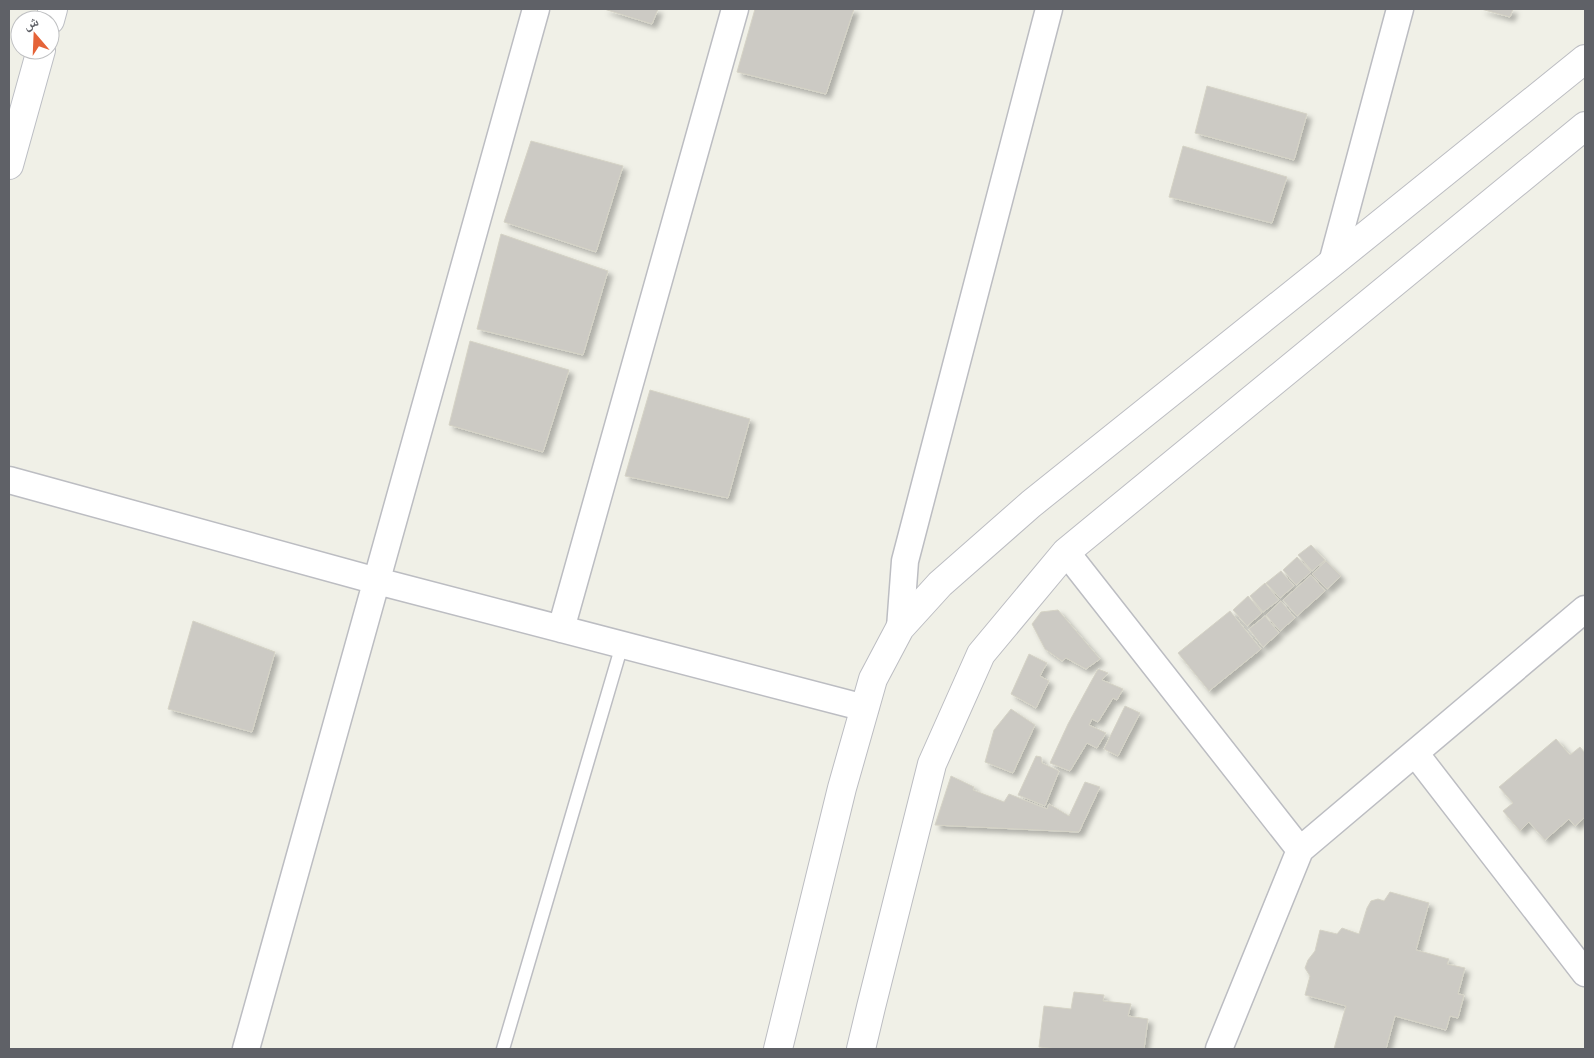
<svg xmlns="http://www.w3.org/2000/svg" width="1594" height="1058" font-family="Roboto,'Noto Naskh Arabic',sans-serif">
	<defs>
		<filter id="shadow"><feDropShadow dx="4.5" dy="4.5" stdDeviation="2.5" flood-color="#0004"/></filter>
	</defs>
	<rect width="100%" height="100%" fill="#f0f0e7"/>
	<!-- building -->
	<path fill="#cccac4" stroke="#d5d3c6" filter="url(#shadow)" d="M604,9H658L652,24Z
		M755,9H854L826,94L737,72Z
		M1481,9H1513L1510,17Z
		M1207,86L1307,114L1294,160L1195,133Z
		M531,141L623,166L596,252L504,222Z
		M1183,146L1287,177L1272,223L1169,197Z
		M501,234L608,271L583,355L477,329Z
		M470,341L569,370L543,452L449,425Z
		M650,390L750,419L728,498L625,476Z
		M1311,545L1325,560L1312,571L1298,555Z
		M1297,557L1311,572L1296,585L1283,570Z
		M1326,561L1341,576L1327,589L1312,574Z
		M1281,571L1294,586L1280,598L1266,583Z
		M1311,575L1325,591L1297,616L1283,600Z
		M1265,583L1279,600L1263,612L1250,596Z
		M1248,596L1262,613L1247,626L1233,610Z
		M1281,601L1295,618L1280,631L1266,615Z
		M1058,610L1100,659L1086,669L1066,658L1062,661L1045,649L1032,624L1041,612Z
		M1230,611L1261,649L1209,691L1178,653Z
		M1265,616L1279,633L1263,647L1249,629Z
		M193,621L275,652L252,732L168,709Z
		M1029,654L1047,663L1040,676L1049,681L1036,708L1011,694Z
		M1098,669L1108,673L1102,680L1123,689L1117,700L1113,698L1098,722L1092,719L1089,725L1106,733L1097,748L1087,743L1070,771L1050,763L1068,724Z
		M1125,706L1140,713L1118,756L1104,749Z
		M1011,709L1035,725L1013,773L985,762L994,730Z
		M1556,739L1570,755L1580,747L1585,753V817L1575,826L1569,819L1545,840L1529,822L1520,831L1503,811L1513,803L1499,787Z
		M1036,756L1041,757L1042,763L1059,771L1045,806L1018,795Z
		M951,776L974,787L973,790L1004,802L1009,794L1047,809L1049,804L1069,816L1085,782L1100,787L1079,832L935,825Z
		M1390,892L1429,903L1416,950L1449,959L1447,964L1465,968L1458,994L1464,995L1458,1018L1450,1016L1446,1030L1395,1016L1386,1049H1334L1346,1006L1305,995L1310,976L1305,968L1308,960L1315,951L1320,930L1337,934L1342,928L1359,934L1367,908L1371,901L1378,899L1384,901Z
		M1074,992L1104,995L1103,1001L1131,1004L1128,1016L1148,1019L1144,1049H1058L1039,1047L1044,1006L1071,1009Z"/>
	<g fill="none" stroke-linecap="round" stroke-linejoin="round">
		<!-- service casing -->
		<g stroke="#bcbdc2" stroke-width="15">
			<path id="service" d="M503,1049L622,645"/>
		</g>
		<!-- minor casing -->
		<g stroke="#bcbdc2" stroke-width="29">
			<path id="minor" d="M1332,263L1400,9
				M9,480L377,581L865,708
				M1066,552L1300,850
				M900,628L905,561L1049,9
				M561,629L735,9
				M1415,753L1585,973
				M246,1049L536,9
				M1219,1049L1300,850L1585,609"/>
		</g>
		<!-- tertiary casing -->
		<g stroke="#bcbdc2" stroke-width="30">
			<path id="tertiary" d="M778,1049L842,788L873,679L900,628L940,584L1031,504L1332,263L1585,59
				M861,1049L871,1007L932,764L981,654L1066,552L1585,126"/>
		</g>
		<!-- secondary casing -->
		<g stroke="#bcbec4" stroke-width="30">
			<path id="secondary" d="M50,20L53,9
				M9,165L41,50"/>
		</g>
		<!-- service -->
		<use href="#service" stroke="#fff" stroke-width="12"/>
		<!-- minor -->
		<use href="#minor" stroke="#fff" stroke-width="26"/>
		<!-- tertiary -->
		<use href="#tertiary" stroke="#fff" stroke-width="28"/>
		<!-- secondary -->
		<use href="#secondary" stroke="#fff" stroke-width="28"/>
	</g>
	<!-- border -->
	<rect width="1594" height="1058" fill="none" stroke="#5f6167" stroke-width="20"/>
	<!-- north arrow -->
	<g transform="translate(35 35) rotate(341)"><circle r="24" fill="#ffffff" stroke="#bfc0c2"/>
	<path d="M0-4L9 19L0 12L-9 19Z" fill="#e56338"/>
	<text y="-8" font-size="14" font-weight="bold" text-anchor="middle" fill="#5f6167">ش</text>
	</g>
</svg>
